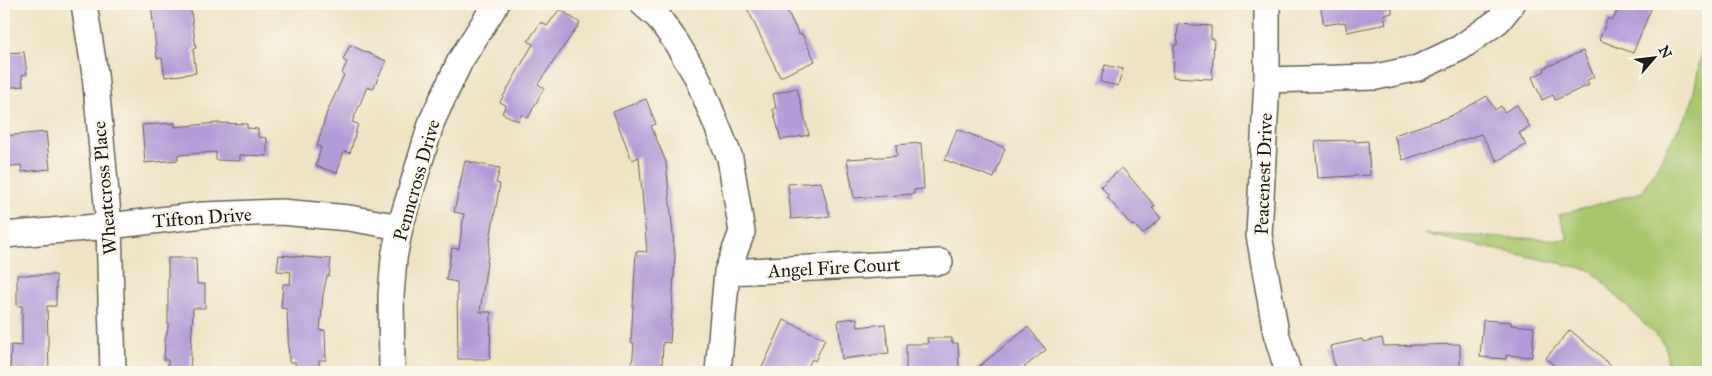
<svg xmlns="http://www.w3.org/2000/svg" width="1712" height="376" font-family="'IM FELL Great Primer',serif">
	<rect width="100%" height="100%" fill="#fbf7ec"/>
	<filter id="ink" filterUnits="userSpaceOnUse"><feTurbulence type="fractalNoise" baseFrequency=".02" numOctaves="2"/><feDisplacementMap in="SourceGraphic" scale="10" xChannelSelector="R" yChannelSelector="G"/><feConvolveMatrix kernelMatrix="1 2 1 2 8 2 1 2 1" color-interpolation-filters="sRGB"/></filter>
	<filter id="wash" filterUnits="userSpaceOnUse"><feTurbulence type="fractalNoise" baseFrequency=".0096" numOctaves="4" result="noise"/><feDisplacementMap in="SourceGraphic" scale="20" xChannelSelector="R" yChannelSelector="G"/><feGaussianBlur stdDeviation="1.12" result="paint"/><feColorMatrix in="noise" values="0 0 0 0 0 0 0 0 0 0 0 0 0 0 0 0 0 1.4 0 .05"/><feComposite in="paint" operator="in"/></filter>
	<g filter="url(#wash)">
		<rect width="100%" height="100%" fill="#efe3c4"/>
		<!-- green -->
		<path fill="#a9c66d" stroke="#627144" d="M1703,4H1708V372H1669L1665,345L1591,270L1424,234L1568,240L1559,215L1642,192L1691,107L1701,55Z"/>
		<g id="blocks">
			<!-- building -->
			<path fill="#b29cd7" d="M151,4H190L196,48L193,49L196,73L165,77L162,58H157Z
				M745,4H784L799,35L802,34L815,61L780,77Z
				M1320,4H1392V13L1384,15L1386,24L1347,32L1345,22L1324,25Z
				M1620,4H1653L1633,53L1599,40L1608,18L1613,20Z
				M560,9L580,23L538,84L544,88L528,118L522,114L518,121L502,113L506,105L500,102L533,44L528,41L541,22L547,26Z
				M1178,24L1211,26V39H1214L1212,79L1173,77L1174,45H1177Z
				M350,45L386,61L373,89L367,87L360,104L352,122L358,124L350,153L344,151L337,173L316,166L321,147L317,146L327,112L344,75L342,73L347,62L343,60Z
				M1583,51L1594,77L1587,80L1589,85L1555,100L1553,95L1542,100L1532,77L1545,71L1544,68Z
				M24,52L27,74L22,75L23,86L4,88V53Z
				M1105,65L1123,69L1118,86L1100,82Z
				M797,88L809,135L781,140L773,109L776,108L773,94Z
				M1487,96L1495,110L1501,106L1504,112L1517,105L1530,127L1519,133L1526,145L1497,161L1481,134L1403,160L1394,135L1451,116Z
				M646,99L656,124L651,126L666,162L675,256L670,343L663,342L662,369L632,367L634,343H631L636,251L647,252L639,157L632,160L613,112Z
				M175,123V127L217,123L247,124V128L258,129V137L267,138V156L240,155V161L216,160V152L177,155L178,160L145,163L142,125Z
				M957,129L1005,148L994,178L945,160Z
				M46,132L50,169L22,172L21,165L4,167V136Z
				M1355,140V142L1368,141L1370,175L1318,178L1315,141Z
				M921,143L924,189L914,190V194L854,198L847,159L897,156L896,145Z
				M465,161L500,168L496,183L500,184L491,234L480,312H491L490,359H458L457,282L446,280L452,248L459,249L464,214L454,212Z
				M1122,168L1155,206L1152,208L1161,218L1143,234L1134,225L1132,226L1107,197L1109,196L1101,186Z
				M821,182L830,216L791,219L788,184Z
				M279,255L331,259L329,276H327L323,295L320,331L325,330L326,360H319L320,372H296L295,362H289L287,309L281,308L283,284H290L291,272L277,271Z
				M168,258H196L197,284H205V308H193L190,372H168V360H164L165,341L168,328Z
				M17,275H56V306H47L49,372H20V369H10L11,345L22,346V306H17Z
				M857,318L858,327L885,324L889,353L842,359L838,320Z
				M784,320L825,339L815,361L812,359L805,372H760Z
				M1483,320L1511,322V325L1534,327L1532,357L1506,355V359L1480,357Z
				M1028,327L1046,350L1018,372H972Z
				M1570,330L1602,357L1616,372H1562L1546,358Z
				M927,338H952V343H958L959,369L906,371V344H928Z
				M1382,338L1384,346L1460,344V372L1403,371V366L1374,372H1336L1330,346L1362,339L1363,342Z"/>
		</g>
	</g>
	<g filter="url(#ink)">
		<use href="#blocks" fill-opacity="0" stroke="#666257" stroke-width="1"/>
		<g fill="none" stroke-linecap="round" stroke-linejoin="round">
			<!-- street casing -->
			<g stroke="#666257" stroke-width="28">
				<path id="street" d="M84,4L95,74L109,226L113,372
					M643,4L658,17L676,42L697,77L730,158L742,232L727,272L718,372
					M1267,4V80L1259,235L1276,333L1288,372
					M1267,80L1376,77L1418,68L1460,48L1498,21L1512,4
					M4,235L109,226L203,215L281,212L349,218L400,227
					M727,272L940,262
					M392,372L391,296L394,258L400,227L432,121L460,61L496,4"/>
			</g>
			<!-- street -->
			<use href="#street" stroke="#fff" stroke-width="25"/>
		</g>
	</g>
	<g text-anchor="middle" stroke-width="5" stroke-linejoin="round" paint-order="stroke">
		<!-- street labels -->
		<g font-size="19" fill="#1c1c1c" stroke="#fbf7ec">
			<text transform="translate(1263 174) rotate(-88)" y="7">Peacenest Drive</text>
			<text transform="translate(416 180) rotate(-74)" y="7">Penncross Drive</text>
			<text transform="translate(104 188) rotate(-95)" y="7">Wheatcross Place</text>
			<text transform="translate(202 217) rotate(-4)" y="7">Tifton Drive</text>
			<text transform="translate(834 267) rotate(-3)" y="7">Angel Fire Court</text>
		</g>
	</g>
	<!-- margin -->
	<rect width="1712" height="376" fill="none" stroke="#fbf7ec" stroke-width="20"/>
	<!-- north arrow -->
	<g transform="translate(1654 58) rotate(62)" stroke="#fbf7ec" stroke-width="4" paint-order="stroke">
	<path d="M0-4L9 19L0 12L-9 19Z" fill="#1c1c1c"/>
	<text y="-8" font-size="14" font-weight="bold" text-anchor="middle" fill="#1c1c1c">N</text>
	</g>
</svg>
